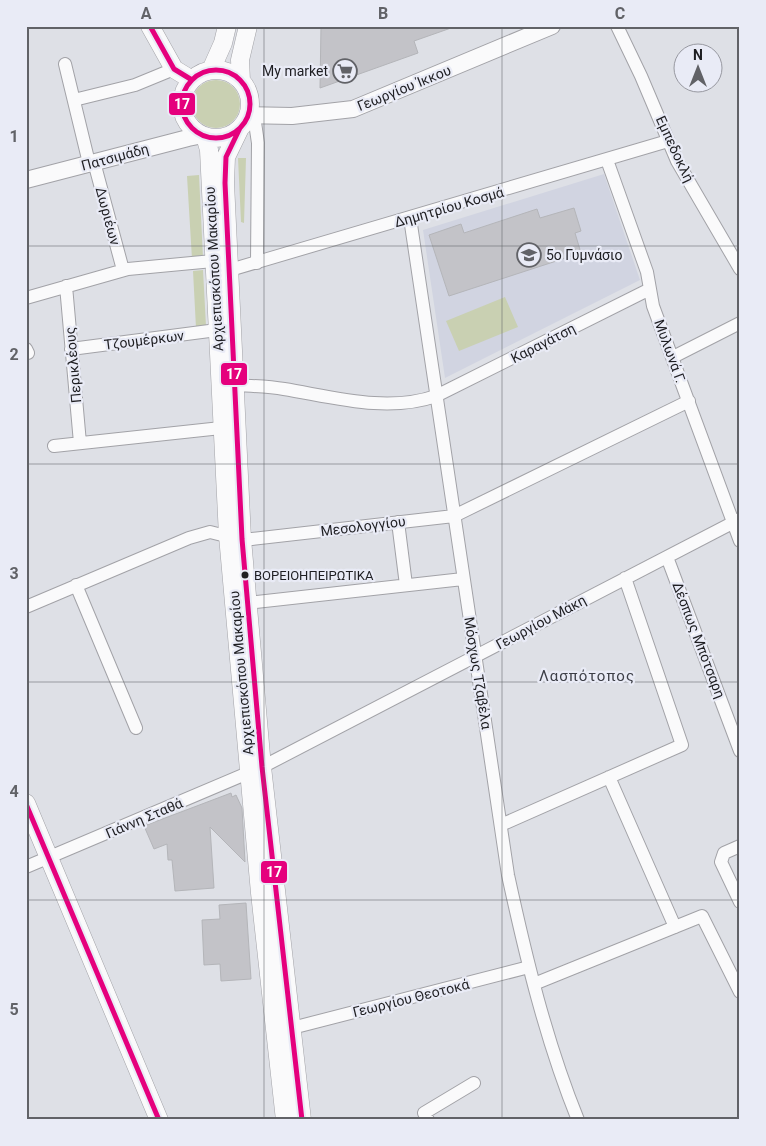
<svg xmlns="http://www.w3.org/2000/svg" width="766" height="1146" font-family="Roboto,sans-serif">
	<rect width="100%" height="100%" fill="#dee0e6"/>
	<!-- built -->
	<path fill="#d1d4e1" d="M604,174L640,280L445,378L423,230Z"/>
	<!-- green -->
	<path fill="#c9d0b2" d="M192 104a24 24 0 1 1 48 0a24 24 0 1 1-48 0Z
		M238,158H246L244,223L241,222Z
		M199,175L203,258L192,259L187,176Z
		M203,270L206,326L196,328L193,271Z
		M505,297L518,327L459,351L446,321Z"/>
	<!-- building -->
	<path fill="#c3c3c8" stroke="#b4b5b9" d="M321,26H451V28L414,41L418,53L320,88Z
		M574,208L581,231L575,233L581,253L449,296L429,235L461,224L464,233L537,209L540,218Z
		M231,793L232,797L236,795L242,808L245,862L210,827L214,888L175,891L172,860H168L167,844L154,849L144,826Z
		M246,903L251,979L221,981L220,964L204,965L202,920L220,919L219,905Z"/>
	<g fill="none" stroke-linecap="round" stroke-linejoin="round">
		<!-- minor casing -->
		<g stroke="#a2a2a7" stroke-width="14">
			<path id="minor" d="M617,26L641,76L677,161L740,269
				M65,64L89,163
				M74,100L135,85L174,69
				M254,116L258,143L257,263
				M607,160L647,272L653,306L740,541
				M94,162L123,270
				M410,218L508,875C526,958 546,1041 578,1120
				M230,270L668,141
				M66,286L80,443
				M26,298L128,269L213,261
				M26,349L28,353
				M71,349L217,330
				M673,357L740,323
				M233,385C250,386 267,386 284,389C333,397 387,413 436,396L650,289
				M54,446L221,428
				M398,522L406,585
				M667,557L740,751
				M76,585L136,728
				M247,603L463,579
				M26,607L189,538L210,532L238,539H252L454,516L689,401
				M609,777L675,927
				M501,825L682,745L625,578
				M740,846L724,853L721,862L740,902
				M26,867L262,767L740,519
				M534,984L702,916L740,992
				M292,1028L529,967
				M428,1120L424,1113L474,1083"/>
		</g>
		<!-- tertiary casing -->
		<g stroke="#a2a2a7" stroke-width="18">
			<path id="tertiary" d="M248,115L292,116L353,109L552,26
				M26,180L188,138L203,135"/>
		</g>
		<!-- secondary casing -->
		<g stroke="#a2a2a7" stroke-width="19">
			<path id="secondary" d="M150,26L174,69L192,80
				M211,70L223,43L227,26
				M182 104a34 34 0 1 1 68 0a34 34 0 1 1-68 0Z
				M241,81L240,60L248,26
				M240,128L226,157L225,183L242,539L262,767L302,1120
				M205,136L209,150L228,536L260,893L285,1120
				M26,803L159,1120"/>
		</g>
		<!-- minor -->
		<use href="#minor" stroke="#fafafb" stroke-width="12"/>
		<!-- tertiary -->
		<use href="#tertiary" stroke="#fafafb" stroke-width="16"/>
		<!-- secondary -->
		<use href="#secondary" stroke="#fafafb" stroke-width="18"/>
		<!-- bus-1 casing -->
		<g stroke="#e9ebf6" stroke-width="9">
			<path id="bus-1" d="M150,26L174,69L192,80
				M182 104a34 34 0 1 1 68 0a34 34 0 1 1-68 0Z
				M240,128L226,157L225,183L242,539L262,767L302,1120
				M26,804L159,1120"/>
		</g>
		<!-- bus-1 -->
		<use href="#bus-1" stroke="#e5007d" stroke-width="5"/>
	</g>
	<!-- grid -->
	<path fill="none" stroke="#616267" stroke-width="1" stroke-opacity="0.55" d="M264,26V1120M502,26V1120M26,246H740M26,464H740M26,682H740M26,900H740"/>
	<!-- icons -->
	<defs>
		<g id="supermarket-ring" transform="scale(1.25)"><circle r="9.5" fill="#e9ebf6" stroke="#616267" stroke-width="1.5"/><path d="M-6-5.5h2.5l.6 2H6L4.5 2H-2.5L-4.4-4H-6ZM-1.5 3.2a1.3 1.3 0 1 0 .1 0ZM3 3.2a1.3 1.3 0 1 0 .1 0Z" fill="#616267"/></g>
		<g id="school-ring" transform="scale(1.25)"><circle r="9.5" fill="#e9ebf6" stroke="#616267" stroke-width="1.5"/><path d="M0-5L7-2L0 1L-7-2ZM-4 1L0 2.5L4 1V4Q0 6-4 4Z" fill="#616267"/></g>
	</defs>
	<g fill-rule="evenodd">
		<use href="#supermarket-ring" x="345" y="71"/>
		<use href="#school-ring" x="529" y="255"/>
	</g>
	<!-- markers -->
	<circle fill="#1e1e22" stroke="#e9ebf6" stroke-width="2" cx="245" cy="575" r="4.5"/>
	<g text-anchor="middle" stroke-width="4.5" stroke-linejoin="round" paint-order="stroke">
		<!-- bus labels -->
		<g font-size="13" fill="#1e1e22" stroke="#e9ebf6" text-anchor="start">
			<text x="254" y="580">ΒΟΡΕΙΟΗΠΕΙΡΩΤΙΚΑ</text>
		</g>
		<!-- poi labels -->
		<g font-size="14" fill="#1e1e22" stroke="#e9ebf6" text-anchor="end">
			<text x="328" y="76">My market</text>
			<text x="546" y="260" text-anchor="start">5ο Γυμνάσιο</text>
		</g>
		<!-- street labels -->
		<g font-size="14" fill="#1e1e22" stroke="#e9ebf6">
			<text transform="translate(404 88) rotate(-22)" y="5">Γεωργίου Ίκκου</text>
			<text transform="translate(675 149) rotate(65)" y="5">Εμπεδοκλή</text>
			<text transform="translate(115 157) rotate(-15)" y="5">Πατσιμάδη</text>
			<text transform="translate(449 207) rotate(-16)" y="5">Δημητρίου Κοσμά</text>
			<text transform="translate(108 216) rotate(75)" y="5">Δωριέων</text>
			<text transform="translate(214 269) rotate(-93)" y="5">Αρχιεπισκόπου Μακαρίου</text>
			<text transform="translate(144 340) rotate(-7)" y="5">Τζουμέρκων</text>
			<text transform="translate(543 343) rotate(-27)" y="5">Καραγάτση</text>
			<text transform="translate(670 351) rotate(70)" y="5">Μυλωνά Γ.</text>
			<text transform="translate(73 365) rotate(-95)" y="5">Περικλέους</text>
			<text transform="translate(363 526) rotate(-7)" y="5">Μεσολογγίου</text>
			<text transform="translate(541 622) rotate(-28)" y="5">Γεωργίου Μάκη</text>
			<text transform="translate(699 640) rotate(69)" y="5">Δέσπως Μπότσαρη</text>
			<text transform="translate(241 673) rotate(-95)" y="5">Αρχιεπισκόπου Μακαρίου</text>
			<text transform="translate(478 673) rotate(81)" y="5">Μόσχως Τζαβέλα</text>
			<text transform="translate(144 818) rotate(-23)" y="5">Γιάννη Σταθά</text>
			<text transform="translate(411 998) rotate(-14)" y="5">Γεωργίου Θεοτοκά</text>
		</g>
		<!-- neighbourhood labels -->
		<g font-size="15" letter-spacing="1" fill="#3d3f47" stroke="#e9ebf6">
			<text x="587" y="681">Λασπότοπος</text>
		</g>
	</g>
	<g stroke="#e9ebf6" stroke-width="2">
		<rect x="168" y="92" width="28" height="24" rx="5" fill="#e5007d"/>
		<rect x="220" y="362" width="28" height="24" rx="5" fill="#e5007d"/>
		<rect x="260" y="860" width="28" height="24" rx="5" fill="#e5007d"/>
	</g>
	<g font-size="14" text-anchor="middle" font-weight="bold" fill="#fff">
		<text x="182" y="109">17</text>
		<text x="234" y="379">17</text>
		<text x="274" y="877">17</text>
	</g>
	<!-- border -->
	<rect width="766" height="1146" fill="none" stroke="#e9ebf6" stroke-width="55"/>
	<!-- north arrow -->
	<g transform="translate(698 68)"><circle r="24" fill="#e9ebf6" stroke="#9899a1"/>
	<path d="M0-4L9 19L0 12L-9 19Z" fill="#616267"/>
	<text y="-8" font-size="14" font-weight="bold" text-anchor="middle" fill="#1e1e22">N</text>
	</g>
	<rect x="28" y="28" width="710" height="1090" fill="none" stroke="#616267" stroke-width="2"/>
	<g font-size="16" text-anchor="middle" font-weight="bold" fill="#616267">
		<text x="146" y="19">A</text>
		<text x="383" y="19">B</text>
		<text x="620" y="19">C</text>
		<text x="14" y="142">1</text>
		<text x="14" y="360">2</text>
		<text x="14" y="579">3</text>
		<text x="14" y="797">4</text>
		<text x="14" y="1015">5</text>
	</g>
</svg>
